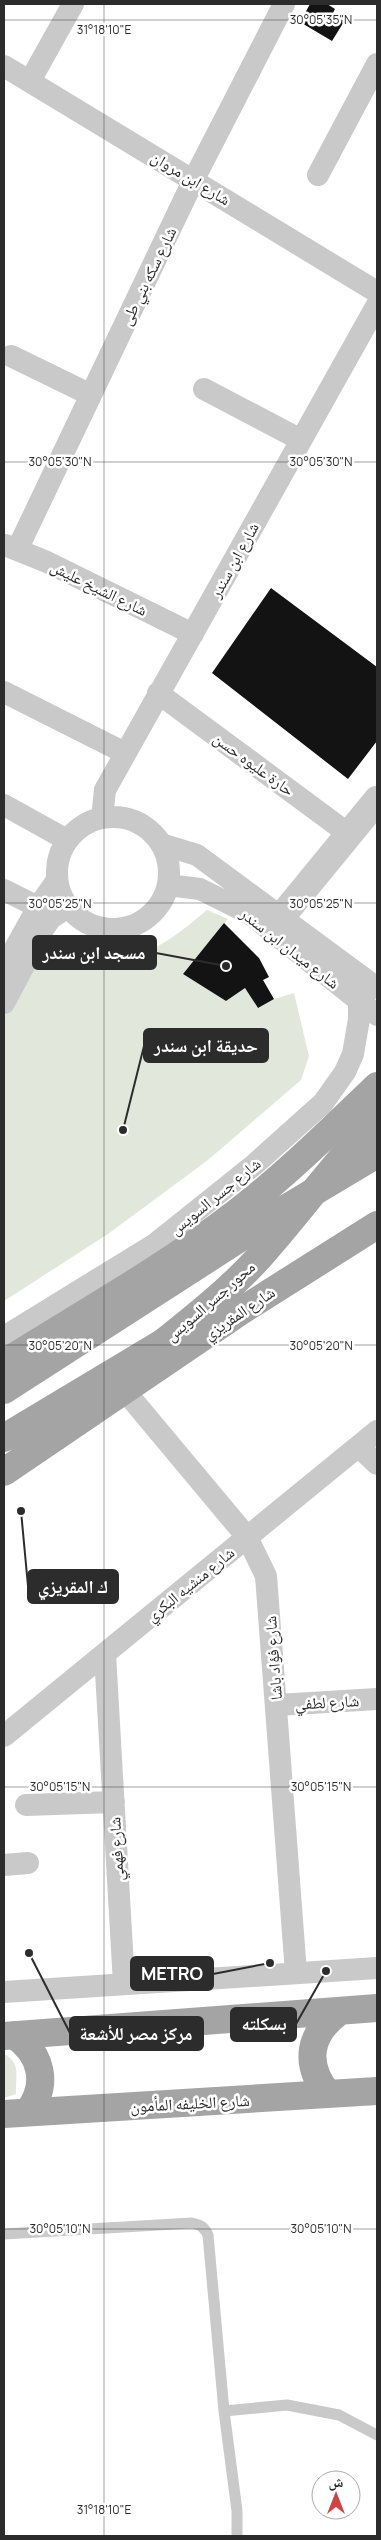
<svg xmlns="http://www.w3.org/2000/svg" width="381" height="2540" font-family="Manrope,'Noto Naskh Arabic',sans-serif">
	<rect width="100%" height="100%" fill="#fff"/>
	<!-- green -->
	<path fill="#e1e8db" d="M207,910L228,919L183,974L226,1001L245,988L258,1008L274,999L294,993L309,1056L301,1080L208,1160L108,1234L4,1301V1017L45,940C64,946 84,957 104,959C145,963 178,934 207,910Z
		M4,2054C22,2063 15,2078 16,2094L4,2098Z"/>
	<!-- building -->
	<path fill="#131313" d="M310,4H327L335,9L333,13L345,20L332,41L300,22Z
		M271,588L377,667V741L348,779L212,673Z
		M224,923L259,958L269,977L263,980L274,999L258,1008L245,988L226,1001L183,974Z"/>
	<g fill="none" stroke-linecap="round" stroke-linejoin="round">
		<!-- service -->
		<path stroke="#c9c9c9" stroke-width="11" d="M4,2234L192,2223C201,2225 204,2227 208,2235L224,2411L237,2511V2536
			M224,2411L287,2405L339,2415L377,2435"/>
		<!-- minor -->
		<path stroke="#c9c9c9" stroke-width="22" d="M4,66L377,292
			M30,81L73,4
			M318,175L377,64
			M11,356L91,395
			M204,389L301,440
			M5,545L47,562L193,634
			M17,550L194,179L284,4
			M4,692L125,753
			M158,693L350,835
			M4,805L67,840
			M57 873a56 56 0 1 1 112 0a56 56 0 1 1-112 0Z
			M102,818L105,790L377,305
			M161,844L197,855L377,988
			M168,885L200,889L250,914L377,1015
			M4,890L38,907
			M4,968L38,907L57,880
			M4,1003L44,928L51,918L68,907
			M4,1337L155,1244L255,1164L323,1103L345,1072L353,1054L359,1019V1001
			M125,1391L247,1537L266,1576L296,1973
			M359,1447L377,1464
			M105,1654L124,1984
			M277,1705L377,1699
			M4,1736L377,1431
			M26,1805L114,1802
			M4,1865L28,1863
			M4,1992L377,1968"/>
		<!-- tertiary -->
		<path stroke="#c9c9c9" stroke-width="28" d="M282,916L377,800"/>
		<!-- primary -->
		<path stroke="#a4a4a4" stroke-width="28" d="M4,1363C82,1314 163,1269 236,1213C287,1174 332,1129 377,1086
			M4,1390L285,1209L377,1154
			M4,1438L164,1342
			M4,1472L241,1311L377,1225
			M14,2035C42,2054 49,2085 28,2112
			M4,2036L377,2008
			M328,2094C303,2064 309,2033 340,2011
			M4,2114L377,2091"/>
		<!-- primary-bridge -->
		<path stroke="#a4a4a4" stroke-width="28" d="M164,1342C199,1314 234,1286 263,1253C302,1209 336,1161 377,1119"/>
	</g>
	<!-- ticks -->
	<path fill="none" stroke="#2c2c2c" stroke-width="1" stroke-opacity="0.45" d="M104,4V2536M4,20H377M4,462H377M4,903H377M4,1345H377M4,1787H377M4,2229H377"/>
	<g text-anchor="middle" stroke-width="5" stroke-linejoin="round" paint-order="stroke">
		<!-- street labels -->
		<g font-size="16" fill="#2c2c2c" stroke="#fff">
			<text transform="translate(191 178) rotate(31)" y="6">شارع ابن مروان</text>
			<text transform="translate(148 276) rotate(-64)" y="6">شارع سكه بني طى</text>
			<text transform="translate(234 560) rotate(-61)" y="6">شارع ابن سندر</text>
			<text transform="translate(99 588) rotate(26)" y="6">شارع الشيخ عليش</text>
			<text transform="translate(254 764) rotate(36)" y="6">حارة عليوه حسن</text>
			<text transform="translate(290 948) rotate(38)" y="6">شارع ميدان ابن سندر</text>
			<text transform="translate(215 1196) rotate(-39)" y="6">شارع جسر السويس</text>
			<text transform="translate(210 1301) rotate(-41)" y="6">محور جسر السويس</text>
			<text transform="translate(239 1313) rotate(-34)" y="6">شارع المقريزي</text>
			<text transform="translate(190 1584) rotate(-39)" y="6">شارع منشيه البكري</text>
			<text transform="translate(273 1658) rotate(-94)" y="6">شارع فؤاد باشا</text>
			<text transform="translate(327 1702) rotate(-3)" y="6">شارع لطفي</text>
			<text transform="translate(116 1849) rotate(-93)" y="6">شارع فهمي</text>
			<text transform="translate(190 2103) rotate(-3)" y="6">شارع الخليفه المأمون</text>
		</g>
	</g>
	<g font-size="12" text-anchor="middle" fill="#2c2c2c" stroke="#fff" stroke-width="5" stroke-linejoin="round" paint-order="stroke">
		<text x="321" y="24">30°05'35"N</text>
		<text x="104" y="34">31°18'10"E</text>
		<text x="60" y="466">30°05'30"N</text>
		<text x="321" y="466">30°05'30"N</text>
		<text x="60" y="908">30°05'25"N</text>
		<text x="321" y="908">30°05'25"N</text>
		<text x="60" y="1350">30°05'20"N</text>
		<text x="321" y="1350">30°05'20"N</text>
		<text x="60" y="1791">30°05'15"N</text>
		<text x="321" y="1791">30°05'15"N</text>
		<text x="60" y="2233">30°05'10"N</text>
		<text x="321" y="2233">30°05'10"N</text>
		<text x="104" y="2514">31°18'10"E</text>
	</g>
	<!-- callouts -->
	<path fill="none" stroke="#2c2c2c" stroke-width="2" d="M226 966L156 953M123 1130L144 1046M21 1511L28 1586M270 1963L213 1974M326 1971L296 2024M29 1953L70 2033"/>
	<g fill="#2c2c2c" stroke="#fff" stroke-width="2">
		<circle cx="226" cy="966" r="5"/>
		<circle cx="123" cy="1130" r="5"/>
		<circle cx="21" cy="1511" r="5"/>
		<circle cx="270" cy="1963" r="5"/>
		<circle cx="326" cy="1971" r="5"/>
		<circle cx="29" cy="1953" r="5"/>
	</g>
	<g fill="#2c2c2c" stroke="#2c2c2c" stroke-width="2">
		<rect x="33" y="936" width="123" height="33" rx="5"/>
		<rect x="144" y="1029" width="124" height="33" rx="5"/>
		<rect x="28" y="1570" width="90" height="33" rx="5"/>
		<rect x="131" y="1957" width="82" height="33" rx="5"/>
		<rect x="231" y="2008" width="65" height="33" rx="5"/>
		<rect x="70" y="2017" width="133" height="33" rx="5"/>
	</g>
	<g font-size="18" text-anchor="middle" font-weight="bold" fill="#fff">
		<text x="94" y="959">مسجد ابن سندر</text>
		<text x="206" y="1052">حديقة ابن سندر</text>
		<text x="73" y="1593">ك المقريزي</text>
		<text x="172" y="1980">METRO</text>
		<text x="264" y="2030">بسكلته</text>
		<text x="136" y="2040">مركز مصر للأشعة</text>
	</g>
	<!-- border -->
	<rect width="381" height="2540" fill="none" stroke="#2c2c2c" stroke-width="10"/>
	<!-- north arrow -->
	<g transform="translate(336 2495)"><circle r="24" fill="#ffffff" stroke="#ababab"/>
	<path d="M0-4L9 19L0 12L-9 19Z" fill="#ce4443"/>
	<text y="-8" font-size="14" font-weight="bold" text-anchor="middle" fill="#2c2c2c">ش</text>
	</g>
</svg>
